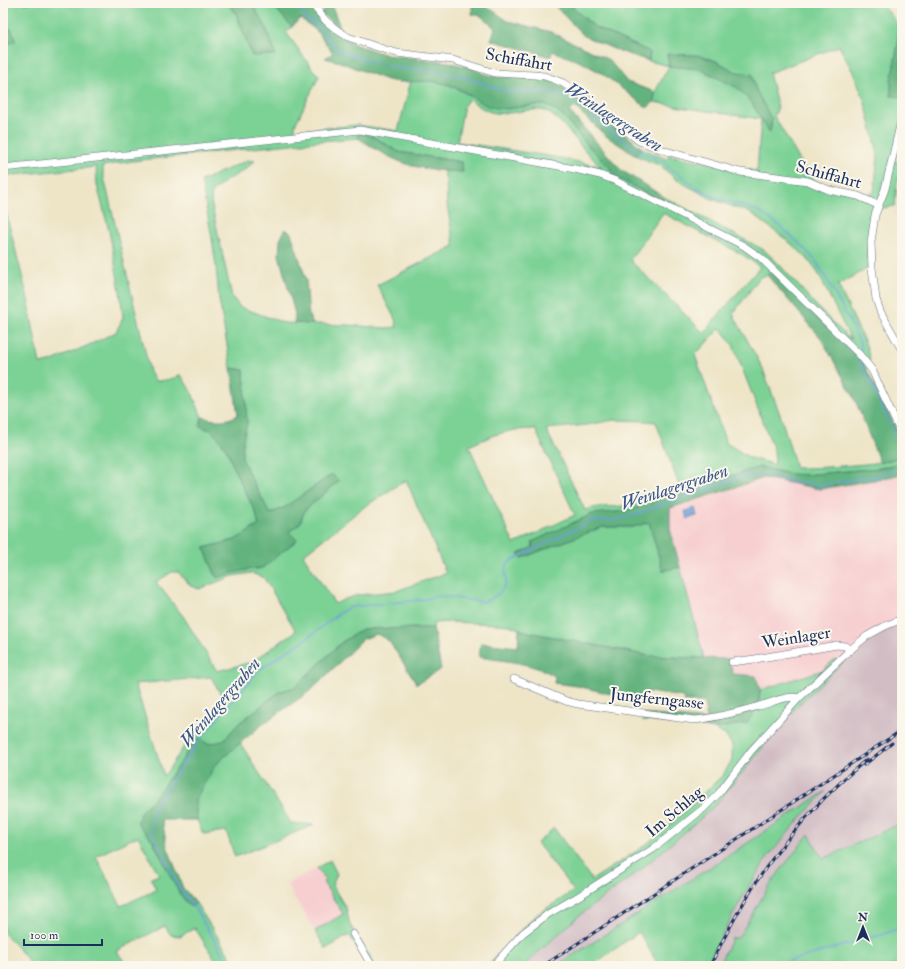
<svg xmlns="http://www.w3.org/2000/svg" width="905" height="969" font-family="'IM FELL Double Pica',serif">
	<rect width="100%" height="100%" fill="#fbf7ec"/>
	<filter id="ink" filterUnits="userSpaceOnUse"><feTurbulence type="fractalNoise" baseFrequency=".025" numOctaves="2"/><feDisplacementMap in="SourceGraphic" scale="8" xChannelSelector="R" yChannelSelector="G"/><feConvolveMatrix kernelMatrix="1 2 1 2 8 2 1 2 1" color-interpolation-filters="sRGB"/></filter>
	<filter id="wash" filterUnits="userSpaceOnUse"><feTurbulence type="fractalNoise" baseFrequency=".012" numOctaves="4" result="noise"/><feDisplacementMap in="SourceGraphic" scale="16" xChannelSelector="R" yChannelSelector="G"/><feGaussianBlur stdDeviation="0.9" result="paint"/><feColorMatrix in="noise" values="0 0 0 0 0 0 0 0 0 0 0 0 0 0 0 0 0 1.4 0 .05"/><feComposite in="paint" operator="in"/></filter>
	<g filter="url(#wash)">
		<rect width="100%" height="100%" fill="#eee5c7"/>
		<!-- built -->
		<path fill="#f7cfd0" d="M902,474V625L889,629L856,650L843,662L835,659L823,670L760,690L756,676L733,674L729,659L704,658L670,529L669,508L764,478L820,489L879,479Z
			M317,868L325,880L323,882L343,914L315,931L286,884Z"/>
		<!-- industrial -->
		<path fill="#d2bdc5" d="M902,625V823L823,859L809,834L783,867L769,886L737,939L732,938L718,966H707L722,935L746,891L769,857L798,821L824,793L725,858L556,966H523L580,915L639,871L699,820L717,803L797,706L856,650L889,628Z"/>
		<!-- green -->
		<path fill="#7bd195" stroke="#4b807a" fill-rule="evenodd" d="M3,3H24V4L31,3H227L236,13L252,56L265,25L251,3H271L292,27L286,32L311,67L319,76L295,125V131L357,125L398,131L410,84L412,81H433L450,85L471,96L507,109L536,105H546L554,109L562,115L591,149L610,168L614,176L661,200L664,197L764,250L778,263L823,313L851,340L818,273L806,257L788,241L751,213L712,199L677,180L661,166L635,155L642,148L666,159L669,155L740,169L757,171L761,119L686,108L654,102L655,92L669,66L649,61L650,52L595,27L576,11L570,3H886L883,5L898,24V45L891,80L892,96L902,97V131L894,163L902,159V169L897,182L895,206L871,210L867,269L838,285L866,345L870,360L864,364L771,271L767,275L760,277L733,314L762,367L781,417L796,468C815,468 833,467 853,465C870,464 886,462 902,456V462L880,468L805,475L791,474L760,467L664,497L645,506L618,512L592,514L532,542L534,547L522,558L602,527H633L649,522L663,570L680,567L704,658L668,657L645,655L528,632L509,625L496,624L450,622L434,623L433,628L363,629L342,642L295,687L279,692L238,724L223,741L208,744L195,737L183,759L153,800L141,811L138,824L153,841L175,885L183,898L191,907L196,903L236,966H219L195,928L180,936L171,935L165,926L117,951L127,966H31L25,956L3,932V201L27,295L40,364L50,362L91,344L116,332L123,318L120,291L109,231L97,185L96,167L3,176V44L14,42L11,29L3,28ZM839,46L854,74L864,99L877,149L878,156L874,192L867,196L826,186L817,182L809,176L774,116L778,108L769,73ZM668,54L716,61L736,72L752,74L756,90L772,120L770,132L761,119L752,103L736,87L700,69L669,66ZM469,99C477,105 486,112 496,113C511,115 527,108 542,110C558,114 577,142 588,154C592,158 597,162 601,167L561,158L457,142L464,105ZM360,133L372,136L399,152L462,162L463,172L443,171L446,179L447,204L454,246L377,285L395,319L397,327L385,328L349,325L284,323L240,307L232,297L211,202L212,192L227,180L243,171L255,161L248,160L201,181L212,238L216,266L219,299L231,368L244,370L247,423L243,440L242,458L248,472L270,514L339,481L305,510L300,523L289,532L297,540L258,569C244,569 230,573 217,578L204,548L235,540L259,525L256,513L236,473L227,450L219,439L210,430L200,426L202,417L192,393L181,375C172,379 164,381 155,381L150,372L103,173V166L132,161L320,141L358,138ZM663,213L743,255L760,267L710,325L704,333L630,260ZM720,328L733,345L774,450L775,465L750,458L726,443L695,355ZM614,420L643,421L656,422L680,488C674,490 668,491 663,493C652,497 642,503 631,505C615,508 599,505 585,510L546,429L587,425ZM535,429L575,515L514,544L469,446L494,435L514,430ZM406,480L446,573L396,591L358,595L345,599L335,604L303,555L364,507ZM172,572H178L191,586L199,589L233,576L251,573L264,578L296,631L252,662L217,671L183,616L156,582ZM211,677L224,700L216,710L191,736L164,776L135,684ZM138,836L159,875L151,878L156,890L121,906L96,856Z
			M835,659L843,662L797,706L717,803L699,820L639,871L580,915L523,966H487L536,915L574,891L537,843L554,828L592,880L632,854L648,843L673,822L723,775L732,760V745L725,735L714,729L747,723L754,706L759,703L760,690L823,670Z
			M240,743L291,823L314,825L235,857L226,831L203,834L197,820L195,800L215,765Z
			M826,791L798,821L768,857L746,891L722,935L707,966H659L639,932L591,966H556L725,858Z
			M902,823V966H718L732,938H738L769,886L783,867L809,834L823,859Z
			M330,860L337,874L332,885L346,908L350,925L376,966H368L349,935L326,949L315,931L343,914L323,882L325,880L317,868Z"/>
		<!-- forest -->
		<path fill="#64b37e" stroke="#40716e" d="M227,3H251L265,25L276,55L252,56L236,13Z
			M271,3H307L318,16L339,35L356,45L387,55L449,62L471,68L485,74L495,77H530L543,79L554,82L568,90L585,102L642,148L635,155L606,136L575,107L569,111L621,170L664,197L661,201L614,176L610,168L591,149L562,115L553,109L546,105H536L507,109L496,108L487,106L464,92L450,85L433,81L399,82L387,80L363,71L340,62L325,58L333,53L316,30L300,18L292,27Z
			M326,3H333V9L341,30L321,13L326,8Z
			M472,3H482L508,21L551,32L609,60L627,82L655,92L654,102L647,108L603,74L583,63L552,51L551,57L491,40L495,28L481,16L472,14Z
			M552,3H570L576,11L595,27L650,52L649,61L616,50L584,36Z
			M898,24L902,29V97L891,96V80L898,44Z
			M3,28L11,29L14,35L15,42L3,44Z
			M667,54L697,55L716,61L736,72L752,74L756,90L772,120L770,133L761,119L752,103L736,87L700,69L669,66Z
			M359,133L372,136L399,152L461,162L463,172C447,171 426,170 410,165C392,160 374,148 358,138Z
			M285,229L291,233L306,279L309,316L313,324L294,323L295,314L279,255L280,240Z
			M771,271L864,364L895,426L902,443V456L894,459L880,463L854,397L821,338L767,275Z
			M231,368L244,370L247,423L243,440L242,458L248,472L270,514L285,507L332,474L339,481L305,510L300,523L289,532L297,540L262,568L251,569L232,573L217,578L204,548L235,540L259,525L256,513L236,473L227,450L219,439L210,430L200,426L202,417C215,421 226,422 238,415Z
			M902,462V474L879,479L820,489L764,478L670,508V529L680,567L663,571L649,522L633,527H602L522,558L518,554L533,547L532,542L592,514L618,512L645,506L664,497L760,467L791,474L805,475L880,468Z
			M433,628L441,669L417,684L389,641L377,634L363,639L320,682L306,694L263,724L240,743L215,765L195,800L197,820H162L167,846L183,888L196,903L191,907L183,898L175,885L153,841L138,824V820L141,811L153,800L183,759L195,737L208,744L223,741L238,724L279,692L295,687L342,642L363,629Z
			M519,629L528,632L645,655L668,657L729,659L733,674L756,676L760,690L759,703L754,706L753,714L747,723L714,729L699,726L651,721H643L644,714L707,720L704,702H685L683,697L649,692L633,699L577,686L554,683L555,676C533,663 505,661 479,657L481,643L518,647Z"/>
		<!-- water -->
		<path fill="#6d9fd8" stroke="#44679b" d="M695,508L697,516L687,519L685,511Z"/>
		<g fill="none" stroke-linecap="round" stroke-linejoin="round">
			<!-- stream -->
			<path stroke="#6d9fd8" stroke-width="1.5" d="M294,3L309,22L313,21L337,49L362,59L397,68L435,71L461,76L508,92L548,91L567,97L582,107L615,135L639,151L661,161L695,186L717,198L758,211L776,223L799,243L815,260L824,274L849,320L862,347L860,350
				M857,357L867,375L902,450
				M230,966L194,907L179,888L165,857L151,832L153,816L156,804L200,739L260,669L309,637L338,614L350,607L420,600L439,596L484,602C493,598 505,592 506,580C507,574 503,571 507,565C509,561 514,559 518,557L591,521L615,520L635,515L655,507L738,478L765,474L794,482L822,485L840,481L878,476L902,467
				M772,966L884,934L902,927"/>
		</g>
	</g>
	<g filter="url(#ink)">
		<g fill="none" stroke-linecap="round" stroke-linejoin="round">
			<!-- minor casing -->
			<g stroke="#656f83" stroke-width="8">
				<path id="minor" d="M311,3L326,21L337,30L348,37L383,49L397,53L453,60L495,73L534,75L544,76L553,79L563,83L581,95L639,141L666,151L740,172L808,181L829,190L858,196L878,205
					M902,117L885,189L875,215L871,242L872,268L876,299L880,311L902,350
					M3,168L360,130L575,169L600,175L616,181L744,246L761,258L859,354L872,370L902,435
					M732,662L755,659L837,645L845,646L850,650
					M514,679L566,701L578,704L694,720C716,718 738,712 759,706C772,703 786,695 799,698
					M353,934L372,966
					M493,966L523,933L548,914L579,896L653,849L704,808L719,793L751,751L799,698L850,650L867,636L885,626L902,619"/>
			</g>
			<!-- minor -->
			<use href="#minor" stroke="#fff" stroke-width="7"/>
			<!-- rail casing -->
			<g stroke="#1b2f5e" stroke-width="3">
				<path id="rail" d="M864,765L892,743
					M543,966L775,814L902,730
					M710,966C732,921 756,877 788,839C811,810 838,783 867,759"/>
			</g>
			<!-- rail -->
			<use href="#rail" stroke="#fbf7ec" stroke-width="1.5" stroke-dasharray="4.5" stroke-linecap="butt"/>
		</g>
	</g>
	<g text-anchor="middle" stroke-width="4" stroke-linejoin="round" paint-order="stroke">
		<!-- street labels -->
		<g font-size="17" fill="#1b2f5e" stroke="#fbf7ec">
			<text transform="translate(519 59) rotate(10)" y="6">Schiffahrt</text>
			<text transform="translate(829 174) rotate(15)" y="6">Schiffahrt</text>
			<text transform="translate(796 637) rotate(-9)" y="6">Weinlager</text>
			<text transform="translate(657 698) rotate(6)" y="6">Jungferngasse</text>
			<text transform="translate(674 811) rotate(-40)" y="6">Im Schlag</text>
		</g>
		<!-- water labels -->
		<g font-size="18" font-style="italic" fill="#385689" stroke="#fbf7ec">
			<text transform="translate(614 117) rotate(33)" y="6">Weinlagergraben</text>
			<text transform="translate(674 487) rotate(-18)" y="6">Weinlagergraben</text>
			<text transform="translate(220 702) rotate(-49)" y="6">Weinlagergraben</text>
		</g>
	</g>
	<!-- margin -->
	<rect width="905" height="969" fill="none" stroke="#fbf7ec" stroke-width="16"/>
	<!-- north arrow -->
	<g transform="translate(863 927)" stroke="#fbf7ec" stroke-width="3" paint-order="stroke">
	<path d="M0-3L7 15L0 10L-7 15Z" fill="#1b2f5e"/>
	<text y="-6" font-size="11" font-weight="bold" text-anchor="middle" fill="#1b2f5e">N</text>
	</g>
	<!-- scale -->
	<path d="M24 939v6h78v-6" fill="none" stroke="#1b2f5e" stroke-width="2"/>
	<text x="30" y="939" font-size="12" fill="#1b2f5e" stroke="#fbf7ec" stroke-width="3" paint-order="stroke">100 m</text>
</svg>
